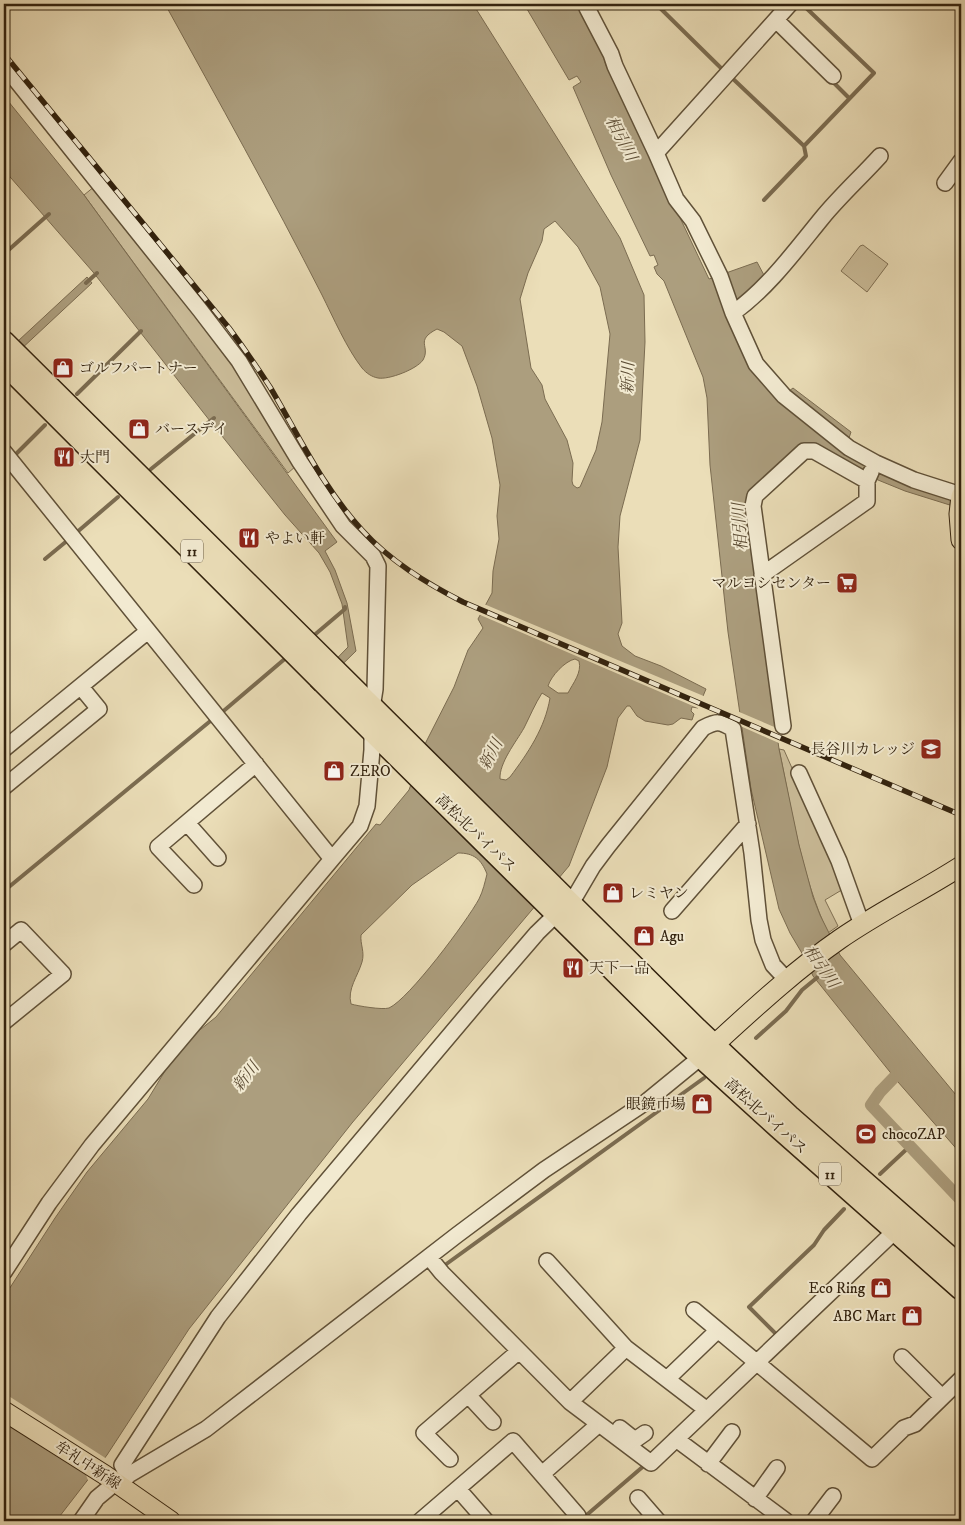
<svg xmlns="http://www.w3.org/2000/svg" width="965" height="1525" font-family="'IM FELL DW Pica','Noto Serif JP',serif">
	<rect width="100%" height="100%" fill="#ebdeb8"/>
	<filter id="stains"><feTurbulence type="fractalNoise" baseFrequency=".004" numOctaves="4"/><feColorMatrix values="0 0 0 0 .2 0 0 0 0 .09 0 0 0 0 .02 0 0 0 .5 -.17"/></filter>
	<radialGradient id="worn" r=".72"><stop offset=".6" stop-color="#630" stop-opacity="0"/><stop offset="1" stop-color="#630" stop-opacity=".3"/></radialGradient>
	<!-- green -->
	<path fill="#ccbe9b" stroke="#7f7054" d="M95,186L236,365L296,466L288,473L84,195Z
		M863,245L888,264L867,292L841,271L860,246Z
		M779,749L784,750L845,888L825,900L838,926L828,933C801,875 792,811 779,749Z"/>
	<!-- water -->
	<path fill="#ac9e7e" stroke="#7b6c51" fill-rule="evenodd" d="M165,4H473L620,238L644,295L645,342L640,440L620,516L618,547L622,623L618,634L622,646L635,656L661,666L706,689L698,708L692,707L691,711L694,714L692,720L681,718L673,724L668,725L645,721L637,716L630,706H627L618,718L607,767L569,866L352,1123L189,1329L107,1455L56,1521H4V1297L55,1218L87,1172L148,1099L165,1071L196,1033L216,1017L376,824L380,825L409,790L426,742L454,687L468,650L483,628L478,619L492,593L493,571L499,539L497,516L500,485L492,438L477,386L462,346L444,332L437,329C414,341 431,346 423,360C417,369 389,380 378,378C372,377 366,373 362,368C347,349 333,317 322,295C272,197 218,100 165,4ZM555,221L578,247L600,287L610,334L602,422L596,450L580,487L577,488L573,485L572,481L573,463L567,440L545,399L542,385L531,368L520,299L528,273L542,241L544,229ZM575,659L579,661C582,673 573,683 568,693H558L548,686C551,676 565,661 575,659ZM542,693L550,698C545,728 528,753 510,777L506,780L500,779C499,763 516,742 524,728C530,716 535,704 542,693ZM458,853C474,853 481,859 487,874C485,882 483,891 479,899C467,921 409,999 389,1008C382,1010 358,1006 351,1004C347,989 358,976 362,962C365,952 360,944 361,935L412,885Z
		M524,4H576C587,19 596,33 602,50C605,58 604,67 611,72L709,279L757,262L765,277L742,303L739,337L789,391L793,388L851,432L845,450L961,500L953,506L905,491L878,480L816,447L755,490L763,631L779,749L799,845L813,897L820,915L840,955L961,1101V1154L898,1082L813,976L806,960L790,933L779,909L751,789L728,632L710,465L707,398L703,377L664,281L657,274L654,267L658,265L654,255L650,256L611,175L573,87L581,82L577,76L569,80Z
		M4,96L84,195L337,542L325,551L335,570L347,603L356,651L315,691L310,686L348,647L342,604L330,572L319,553L285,515L210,421L93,272L4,170Z
		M87,277L92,283L4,365V354Z"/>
	<!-- pier -->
	<path fill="#ebdeb8" d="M484,604L706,697L700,709L478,614Z
		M737,711L779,729L781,744L738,725Z
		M4,1393L107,1459L89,1483L86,1475L4,1423Z"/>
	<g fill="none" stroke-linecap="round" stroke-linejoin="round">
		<!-- stream -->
		<path stroke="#7b6c51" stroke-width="4" d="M802,4L874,73L804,146
			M658,6L724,71
			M730,76L804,146L806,156L764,200
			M831,80L849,98
			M4,254L49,214
			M86,283L97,273
			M77,394L141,331
			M14,456L45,425
			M151,469L214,418
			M76,533L118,497
			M45,559L68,540
			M312,637L345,609V607
			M220,714L287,657
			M4,891L214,718
			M756,1038L786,1011L802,990L819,976
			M880,1174L910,1146
			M445,1265L704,1078
			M778,1336L749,1307L814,1245L824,1230L844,1209
			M582,1519L646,1464"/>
		<!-- canal -->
		<path stroke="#ac9e7e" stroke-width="12" d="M906,1065L880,1092L871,1105L961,1200"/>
		<!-- minor casing -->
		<g stroke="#605138" stroke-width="18">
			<path id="minor" d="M589,4L587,8L611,54L615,66L656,153
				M790,4L656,153L676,199L693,221L720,276L733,313L756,364L784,396L849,448L876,463L914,480L961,495
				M776,20L833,76
				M4,65L200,310L239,361L300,462L343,526L373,556L378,566L375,689L372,708V750L367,806L360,826L332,859
				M945,183L961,161
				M733,313C768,288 795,251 822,218C840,196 861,177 880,156
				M4,452L332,859L92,1145L49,1203L4,1272
				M762,575L867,501V481L871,472
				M783,726L753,506L755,496L804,451H814L867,481
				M4,749L148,631
				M799,773L839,861L862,925
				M4,787L99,709L81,687
				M187,823L218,858
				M194,885L158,847L256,764
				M672,911L748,824
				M4,944L21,930L63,974L4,1022
				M429,1257L442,1273L570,1402L651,1463L895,1231
				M547,1261L626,1348L570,1402
				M694,1310L872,1459L904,1428L915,1424L961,1379
				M626,1348L707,1410
				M902,1357L942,1397
				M667,1379L718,1330
				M468,1395L493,1422
				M620,1428L635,1440L645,1433
				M676,1439L786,1521
				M450,1459L424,1433L519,1351
				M708,1464L732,1432
				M542,1474L599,1424
				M128,1476L122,1465L218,1317L299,1214L487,991L537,933L576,895L593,866L608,846L703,728C717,721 719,721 733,729L752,853L759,920L763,940L773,965L787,980
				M458,1489L486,1521
				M638,1498L658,1521
				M755,1499L777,1468
				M81,1521L97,1498L115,1483L206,1429L457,1235L544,1170L646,1102L701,1057
				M420,1521L513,1441L578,1516L572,1521
				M814,1521L833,1496"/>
		</g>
		<!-- major casing -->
		<g stroke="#32220e" stroke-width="21">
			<path id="major" d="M961,496L959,514L961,540
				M703,1055C747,1015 791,973 840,939C879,912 922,891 961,866
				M4,1411L105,1475L171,1521"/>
		</g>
		<!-- highway casing -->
		<g stroke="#32220e" stroke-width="24">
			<path id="highway" d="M4,342L697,1029L789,1116L961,1267
				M4,363L379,738L701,1057L778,1127L961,1289"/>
		</g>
		<!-- minor -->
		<use href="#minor" stroke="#f2ead1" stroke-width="15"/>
		<!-- major -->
		<use href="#major" stroke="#ebdeb8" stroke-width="19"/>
		<!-- highway -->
		<use href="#highway" stroke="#ebdeb8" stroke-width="21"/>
		<!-- rail casing -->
		<g stroke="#32220e" stroke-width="5.5">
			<path id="rail" d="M4,54L229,328C243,347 257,367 270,387C299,436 323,488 362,530C390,561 426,583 463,602L961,815"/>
		</g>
		<!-- rail -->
		<use href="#rail" stroke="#f2ead1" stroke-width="4" stroke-dasharray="11" stroke-linecap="butt"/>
	</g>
	<!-- icons -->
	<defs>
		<g id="shop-square" transform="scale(1.125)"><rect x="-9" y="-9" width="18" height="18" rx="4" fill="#8f2418" stroke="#f2ead1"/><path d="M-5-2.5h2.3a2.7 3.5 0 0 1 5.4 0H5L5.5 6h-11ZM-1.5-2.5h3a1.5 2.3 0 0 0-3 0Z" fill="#fff"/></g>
		<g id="restaurant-square" transform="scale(1.125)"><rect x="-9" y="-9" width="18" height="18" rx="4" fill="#8f2418" stroke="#f2ead1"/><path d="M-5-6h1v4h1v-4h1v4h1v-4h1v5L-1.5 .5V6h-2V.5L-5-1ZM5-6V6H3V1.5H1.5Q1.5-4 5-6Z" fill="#fff"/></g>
		<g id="supermarket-square" transform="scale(1.125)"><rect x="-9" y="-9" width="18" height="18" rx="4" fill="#8f2418" stroke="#f2ead1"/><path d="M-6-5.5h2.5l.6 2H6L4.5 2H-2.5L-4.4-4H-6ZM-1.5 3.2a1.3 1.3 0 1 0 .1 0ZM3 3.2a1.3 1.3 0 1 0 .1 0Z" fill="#fff"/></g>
		<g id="university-square" transform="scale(1.125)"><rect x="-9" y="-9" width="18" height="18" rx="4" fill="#8f2418" stroke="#f2ead1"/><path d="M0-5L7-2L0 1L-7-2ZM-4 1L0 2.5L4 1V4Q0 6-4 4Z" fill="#fff"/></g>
		<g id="stadium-square" transform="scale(1.125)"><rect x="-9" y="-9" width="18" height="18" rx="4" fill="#8f2418" stroke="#f2ead1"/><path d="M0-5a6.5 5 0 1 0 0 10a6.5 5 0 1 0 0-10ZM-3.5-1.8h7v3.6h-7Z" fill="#fff"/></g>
	</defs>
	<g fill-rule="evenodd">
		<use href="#shop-square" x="63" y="368"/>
		<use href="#shop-square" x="139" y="429"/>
		<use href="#restaurant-square" x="64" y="457"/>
		<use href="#restaurant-square" x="249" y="538"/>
		<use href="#supermarket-square" x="847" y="583"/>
		<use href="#university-square" x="931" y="749"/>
		<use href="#shop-square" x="334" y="771"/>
		<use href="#shop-square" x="613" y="893"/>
		<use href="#shop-square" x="644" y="936"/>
		<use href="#restaurant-square" x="573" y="968"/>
		<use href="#shop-square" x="702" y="1104"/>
		<use href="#stadium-square" x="866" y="1134"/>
		<use href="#shop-square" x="881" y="1288"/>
		<use href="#shop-square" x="912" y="1316"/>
	</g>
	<g text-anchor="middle" stroke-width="4" stroke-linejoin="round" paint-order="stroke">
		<!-- shield labels -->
		<g fill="#f2ead1" stroke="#6c5e48" stroke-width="1">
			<rect x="181" y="539.5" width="22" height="23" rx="4"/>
			<rect x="819" y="1162.5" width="22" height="23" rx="4"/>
		</g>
		<g font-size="14" font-weight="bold" fill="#32220e">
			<text x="192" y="556">11</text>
			<text x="830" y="1179">11</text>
		</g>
		<!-- poi labels -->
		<g font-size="15" fill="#32220e" stroke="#f2ead1" text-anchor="start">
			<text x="79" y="373">ゴルフパートナー</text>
			<text x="155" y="434">バースデイ</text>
			<text x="80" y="462">大門</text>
			<text x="265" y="543">やよい軒</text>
			<text x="831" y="588" text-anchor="end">マルヨシセンター</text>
			<text x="915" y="754" text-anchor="end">長谷川カレッジ</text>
			<text x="350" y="776">ZERO</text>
			<text x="629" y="898">レミヤン</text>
			<text x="660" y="941">Agu</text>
			<text x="589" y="973">天下一品</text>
			<text x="686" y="1109" text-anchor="end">眼鏡市場</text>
			<text x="882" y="1139">chocoZAP</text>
			<text x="865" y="1293" text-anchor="end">Eco Ring</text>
			<text x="896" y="1321" text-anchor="end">ABC Mart</text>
		</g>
		<!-- street labels -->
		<g font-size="15" fill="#32220e" stroke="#f2ead1">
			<text transform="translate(476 833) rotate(44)" y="5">高松北バイパス</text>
			<text transform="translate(766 1116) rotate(42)" y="5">高松北バイパス</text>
			<text transform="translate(88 1465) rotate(33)" y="5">牟礼中新線</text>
		</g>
		<!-- water labels -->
		<g font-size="16" font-style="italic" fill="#5d4d35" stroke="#f2ead1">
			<text transform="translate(622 138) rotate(62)" y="6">相引川</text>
			<text transform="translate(627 378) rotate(-88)" y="6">新川</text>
			<text transform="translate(739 527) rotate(-94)" y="6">相引川</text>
			<text transform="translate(490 754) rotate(-62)" y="6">新川</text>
			<text transform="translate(822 966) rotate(55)" y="6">相引川</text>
			<text transform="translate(245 1076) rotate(-52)" y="6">新川</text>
		</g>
	</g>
	<!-- margin -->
	<rect width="965" height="1525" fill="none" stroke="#ebdeb8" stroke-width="20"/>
	<rect x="5" y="5" width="955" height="1515" fill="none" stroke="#32220e" stroke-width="2.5"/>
	<rect x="10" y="10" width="945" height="1505" fill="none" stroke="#32220e"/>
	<rect width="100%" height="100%" filter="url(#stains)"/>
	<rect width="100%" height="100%" fill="url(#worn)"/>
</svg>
